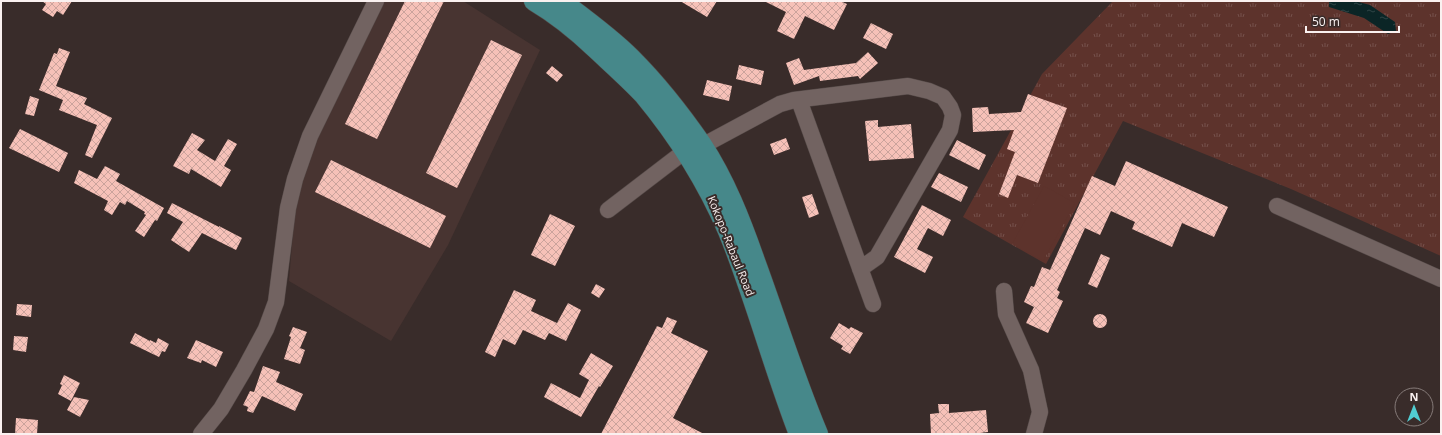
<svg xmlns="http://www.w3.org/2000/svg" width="1442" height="435" font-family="'Open Sans',sans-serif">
	<defs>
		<pattern id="grass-tufts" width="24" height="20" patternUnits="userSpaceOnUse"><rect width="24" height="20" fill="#5d332c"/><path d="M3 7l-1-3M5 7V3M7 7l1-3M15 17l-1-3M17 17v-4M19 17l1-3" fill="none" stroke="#75514b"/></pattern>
		<pattern id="water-ripples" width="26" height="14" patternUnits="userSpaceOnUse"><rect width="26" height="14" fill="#0b2526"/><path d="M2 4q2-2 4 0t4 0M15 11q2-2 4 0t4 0" fill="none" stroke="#2f4546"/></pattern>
		<pattern id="building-cross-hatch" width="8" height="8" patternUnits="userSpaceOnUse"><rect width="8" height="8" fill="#f6c1b8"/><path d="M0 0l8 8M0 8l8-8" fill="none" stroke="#cba39c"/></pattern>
	</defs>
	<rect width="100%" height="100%" fill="#392c2a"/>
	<!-- built -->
	<path fill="#483431" d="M383,1H463L540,50L448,245L391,341L289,281L295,208L305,151Z"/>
	<!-- grass -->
	<path fill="url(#grass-tufts)" d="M1113,1H1441V256L1291,189L1123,121L1046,264L963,217L1042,74Z"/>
	<!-- park -->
	<path fill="#5d332c" d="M1044,186L1075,203L1043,261L1012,244Z"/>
	<!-- water -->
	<path fill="url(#water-ripples)" d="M1329,1H1355L1370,5L1395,22L1396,31L1388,34L1364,18L1329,7Z"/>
	<!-- building -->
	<path fill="url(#building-cross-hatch)" d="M42,1H72L63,15L57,11L53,17L42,10L46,4Z
		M405,1H444L377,139L345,124Z
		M680,1H717L707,17Z
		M764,1H840L847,4L834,30L805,16L794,39L777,31L786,12Z
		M871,23L893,34L886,49L863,38Z
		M491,40L522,55L457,188L426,173Z
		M59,48L70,52L56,86L87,98L84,104L112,118L92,158L85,155L97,125L59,110L63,100L39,90L54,53L57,54Z
		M868,52L878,63L860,79L858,76L820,81L819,76L794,85L786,63L799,58L804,70L856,63Z
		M739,65L764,71L761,85L736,79Z
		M552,66L563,75L557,82L546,73Z
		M707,80L732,86L729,101L703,95Z
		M1028,94L1067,108L1038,183L1017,175L1008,198L999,194L1015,152L1007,149L1014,130L973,132L972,108L988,107L989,114L1021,112Z
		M30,96L39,99L34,116L25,114Z
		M878,120V127L911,124L914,158L869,161L865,121Z
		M20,129L68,153L59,172L9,148Z
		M192,133L205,140L197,150L215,161L228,139L237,144L224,166L231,170L221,187L191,169L189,174L173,166Z
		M786,138L790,149L774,155L770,144Z
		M957,140L986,155L979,170L949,155Z
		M331,160L446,216L430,248L315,192Z
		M1126,161L1228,207L1214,237L1182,223L1172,247L1132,229L1135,222L1111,211L1100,235L1085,228L1057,290L1060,292L1057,298L1063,301L1048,333L1026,323L1034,307L1024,302L1031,286L1034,287L1042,267L1050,270L1092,176L1115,186Z
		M105,166L120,174L116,181L164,208L157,221L155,220L144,237L135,231L146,215L144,214L145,212L127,201L125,205L120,202L112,215L104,210L108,201L74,183L79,170L97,179Z
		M939,173L968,187L961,202L931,187Z
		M812,194L819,214L809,218L802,197Z
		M172,203L219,227V226L242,238L236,250L202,233L189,252L171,240L183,222L167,213Z
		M922,205L951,220L943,236L928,228L917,249L933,257L925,273L894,257Z
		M550,214L575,226L555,266L531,255Z
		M1101,254L1110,258L1097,288L1088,284Z
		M596,284L605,289L599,298L591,293Z
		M514,290L536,300L531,311L557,323L568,303L581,310L566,341L549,333L545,340L523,330L515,345L503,339L495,357L485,352Z
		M17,304L32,305L31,317L16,315Z
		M1093 321a7 7 0 1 1 14 0a7 7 0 1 1-14 0Z
		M667,317L677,321L671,333L708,351L673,418L704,434H601L657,326L662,328Z
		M839,323L849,329L851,327L863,333L850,354L841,349L843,346L830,338Z
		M293,327L307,332L300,348L305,350L300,364L284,359L291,337L289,336Z
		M135,333L150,341V340L156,343L158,338L169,344L165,352L162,351L159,357L130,343Z
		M14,336L28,337L26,352L13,350Z
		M196,340L223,352L216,367L202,360L201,363L187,358Z
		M591,353L613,366L600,387L599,386L581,417L544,397L551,383L580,398L589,380L579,374Z
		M263,366L280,372L276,382L303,394L295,411L262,396L253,413L247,411L248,407L243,405L250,391L254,392Z
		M64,375L80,383L71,401L58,394L62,385L60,384Z
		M74,397L89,400L80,417L67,410Z
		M938,404H949V413L986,410L988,432L972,434H931L930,414L939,413Z
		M16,418L38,420L37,434H15Z"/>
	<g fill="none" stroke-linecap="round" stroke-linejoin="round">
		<!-- minor casing -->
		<g stroke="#544947" stroke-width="17">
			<path id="minor" d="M799,100L873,304
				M702,146L780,104L794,100L908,86L929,91L943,97L950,107L953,115L950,130L877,257L860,269
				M1277,206L1441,279
				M608,210L685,151
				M1004,291L1006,314L1031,370L1040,412L1034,434
				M201,434L221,409L244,370L266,329L276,302L288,208L295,179L310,136L376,1"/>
		</g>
		<!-- major casing -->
		<g stroke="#544947" stroke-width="21">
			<path id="major" d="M534,1C556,14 577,31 596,49C612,64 629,79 644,95C678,136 707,182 728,231C755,297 773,367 799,434
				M561,1C585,19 610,37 631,58C657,84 682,116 702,145C725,180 741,221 755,261C776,318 794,377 818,434"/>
		</g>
		<!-- minor -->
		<use href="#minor" stroke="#726361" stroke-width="16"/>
		<!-- major -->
		<use href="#major" stroke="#46888a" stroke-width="20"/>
	</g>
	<g text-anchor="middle" stroke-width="4" stroke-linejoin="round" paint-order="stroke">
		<!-- street labels -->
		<g font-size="11" fill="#faf1f0" stroke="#392c2a">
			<text transform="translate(731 246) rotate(68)" y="4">Kokopo-Rabaul Road</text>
		</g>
	</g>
	<!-- border -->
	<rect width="1442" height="435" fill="none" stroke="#faf1f0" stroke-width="4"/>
	<!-- north arrow -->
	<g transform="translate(1414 407)"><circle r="19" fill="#392c2a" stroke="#867b79"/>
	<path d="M0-3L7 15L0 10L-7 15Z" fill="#51ccd1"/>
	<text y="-6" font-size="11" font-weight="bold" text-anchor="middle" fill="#faf1f0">N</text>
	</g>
	<!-- scale -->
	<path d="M1306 26v6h93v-6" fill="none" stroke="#faf1f0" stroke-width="2"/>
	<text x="1312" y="26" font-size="12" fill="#faf1f0" stroke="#392c2a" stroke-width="3" paint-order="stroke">50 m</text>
</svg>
